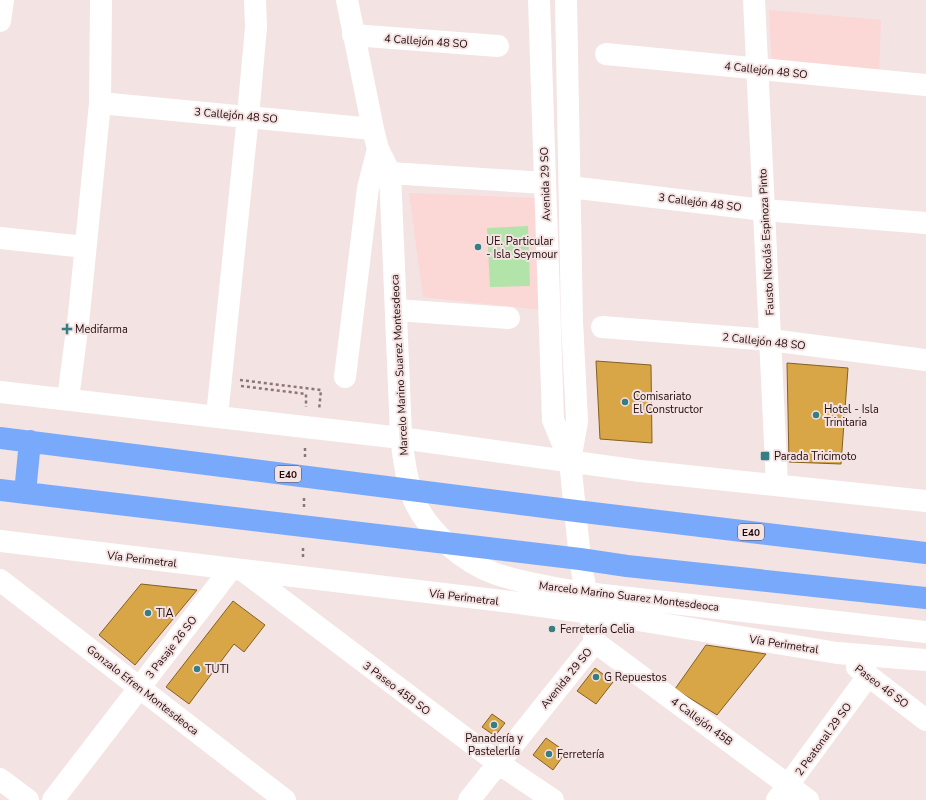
<svg xmlns="http://www.w3.org/2000/svg" width="926" height="800" font-family="'Nunito Sans',sans-serif">
	<rect width="100%" height="100%" fill="#f4e3e3"/>
	<!-- built -->
	<path fill="#fbd7d6" d="M769,10L881,20L879,73L772,66Z
		M409,193L537,198L541,310L423,297Z"/>
	<!-- green -->
	<path fill="#b2e3a8" d="M528,226L530,286L490,287L487,228Z"/>
	<!-- building -->
	<path fill="#d8a647" stroke="#826122" d="M596,361L651,365L652,443L600,439Z
		M787,363L848,368L841,464L789,462Z
		M141,584L197,590L135,665L99,635Z
		M233,601L265,625L244,652L234,644L189,704L166,687Z
		M706,645L766,654L717,715L675,689Z
		M595,668L613,682L596,704L577,691Z
		M492,714L505,723L495,736L482,727Z
		M546,738L566,752L553,770L533,755Z"/>
	<g fill="none" stroke-linecap="round" stroke-linejoin="round">
		<!-- path -->
		<path stroke="#8b7676" stroke-width="2.5" stroke-dasharray="3 3" stroke-linecap="butt" d="M240,380L321,390L319,410
			M241,386L306,394V407
			M305,457V446
			M304,507V496
			M303,557V546"/>
		<!-- minor -->
		<path stroke="#fff" stroke-width="22" d="M347,0L373,129L378,149L390,173L401,434C403,456 406,479 414,500C428,532 463,562 496,574C522,583 550,587 577,592L926,632
			M566,0L572,321L577,421L570,461
			M754,0L777,485
			M0,21L3,0
			M353,35L498,46
			M606,54L926,85
			M100,103L373,129
			M390,173L545,183
			M570,187L764,210L926,223
			M0,238L85,247
			M396,310L509,318
			M602,327L770,340L926,360
			M345,377L368,188L378,149
			M0,392L401,438L640,471L926,501
			M68,399L79,314L100,103L101,0
			M217,416L248,116L256,27L255,0
			M0,541L519,603L620,617L837,653L926,660
			M245,572L498,763L553,800
			M0,580L285,800
			M595,642L808,800
			M857,667L926,720
			M0,779L28,800
			M53,800L230,570
			M469,800L595,642L580,559L570,461L553,420L539,0
			M777,800L868,676"/>
		<!-- highway -->
		<path stroke="#79a9fb" stroke-width="22" d="M0,438L576,511L926,553
			M0,490L580,559L627,566L926,598
			M25,493L30,441"/>
	</g>
	<!-- markers -->
	<g fill="#367e83" stroke="#f4e3e3" stroke-width="1.5">
		<circle cx="478" cy="247" r="4"/>
		<path d="M65 323h4v4h4v4h-4v4h-4v-4h-4v-4h4z"/>
		<circle cx="625" cy="402" r="4"/>
		<circle cx="816" cy="415" r="4"/>
		<rect x="760" y="451" width="10" height="10" rx="2"/>
		<circle cx="148" cy="613" r="4"/>
		<circle cx="552" cy="629" r="4"/>
		<circle cx="197" cy="669" r="4"/>
		<circle cx="596" cy="677" r="4"/>
		<circle cx="494" cy="725" r="4"/>
		<circle cx="549" cy="754" r="4"/>
	</g>
	<g text-anchor="middle" stroke-width="4" stroke-linejoin="round" paint-order="stroke">
		<!-- shield labels -->
		<g fill="#f4e3e3" stroke="#624a4b" stroke-width="1">
			<rect x="275" y="466" width="26" height="16" rx="3"/>
			<rect x="738" y="524" width="26" height="16" rx="3"/>
		</g>
		<g font-size="10" font-weight="bold" fill="#23090a">
			<text x="288" y="478">E40</text>
			<text x="751" y="536">E40</text>
		</g>
		<!-- street labels -->
		<g font-size="11" fill="#23090a" stroke="#f4e3e3">
			<text transform="translate(426 41) rotate(4)" y="4">4 Callejón 48 SO</text>
			<text transform="translate(766 70) rotate(6)" y="4">4 Callejón 48 SO</text>
			<text transform="translate(236 115) rotate(5)" y="4">3 Callejón 48 SO</text>
			<text transform="translate(545 184) rotate(-92)" y="4">Avenida 29 SO</text>
			<text transform="translate(700 202) rotate(7)" y="4">3 Callejón 48 SO</text>
			<text transform="translate(766 242) rotate(-93)" y="4">Fausto Nicolás Espinoza Pinto</text>
			<text transform="translate(764 341) rotate(6)" y="4">2 Callejón 48 SO</text>
			<text transform="translate(399 365) rotate(-93)" y="4">Marcelo Marino Suarez Montesdeoca</text>
			<text transform="translate(142 559) rotate(7)" y="4">Vía Perimetral</text>
			<text transform="translate(629 596) rotate(7)" y="4">Marcelo Marino Suarez Montesdeoca</text>
			<text transform="translate(464 597) rotate(7)" y="4">Vía Perimetral</text>
			<text transform="translate(784 644) rotate(9)" y="4">Vía Perimetral</text>
			<text transform="translate(171 647) rotate(-52)" y="4">3 Pasaje 26 SO</text>
			<text transform="translate(566 678) rotate(-51)" y="4">Avenida 29 SO</text>
			<text transform="translate(882 686) rotate(37)" y="4">Paseo 46 SO</text>
			<text transform="translate(397 688) rotate(37)" y="4">3 Paseo 45B SO</text>
			<text transform="translate(143 690) rotate(38)" y="4">Gonzalo Efren Montesdeoca</text>
			<text transform="translate(702 721) rotate(36)" y="4">4 Callejón 45B</text>
			<text transform="translate(823 739) rotate(-54)" y="4">2 Peatonal 29 SO</text>
		</g>
		<!-- poi labels -->
		<g font-size="11" fill="#23090a" stroke="#f4e3e3" text-anchor="start">
			<text x="486" y="245">UE. Particular<tspan x="486" dy="13">- Isla Seymour</tspan></text>
			<text x="75" y="333">Medifarma</text>
			<text x="633" y="400">Comisariato<tspan x="633" dy="13">El Constructor</tspan></text>
			<text x="824" y="413">Hotel - Isla<tspan x="824" dy="13">Trinitaria</tspan></text>
			<text x="774" y="460">Parada Tricimoto</text>
			<text x="156" y="617">TIA</text>
			<text x="560" y="633">Ferretería Celia</text>
			<text x="205" y="673">TUTI</text>
			<text x="604" y="681">G Repuestos</text>
			<text x="494" y="742" text-anchor="middle">Panadería y<tspan x="494" dy="13">Pastelerlía</tspan></text>
			<text x="557" y="758">Ferretería</text>
		</g>
	</g>
</svg>
